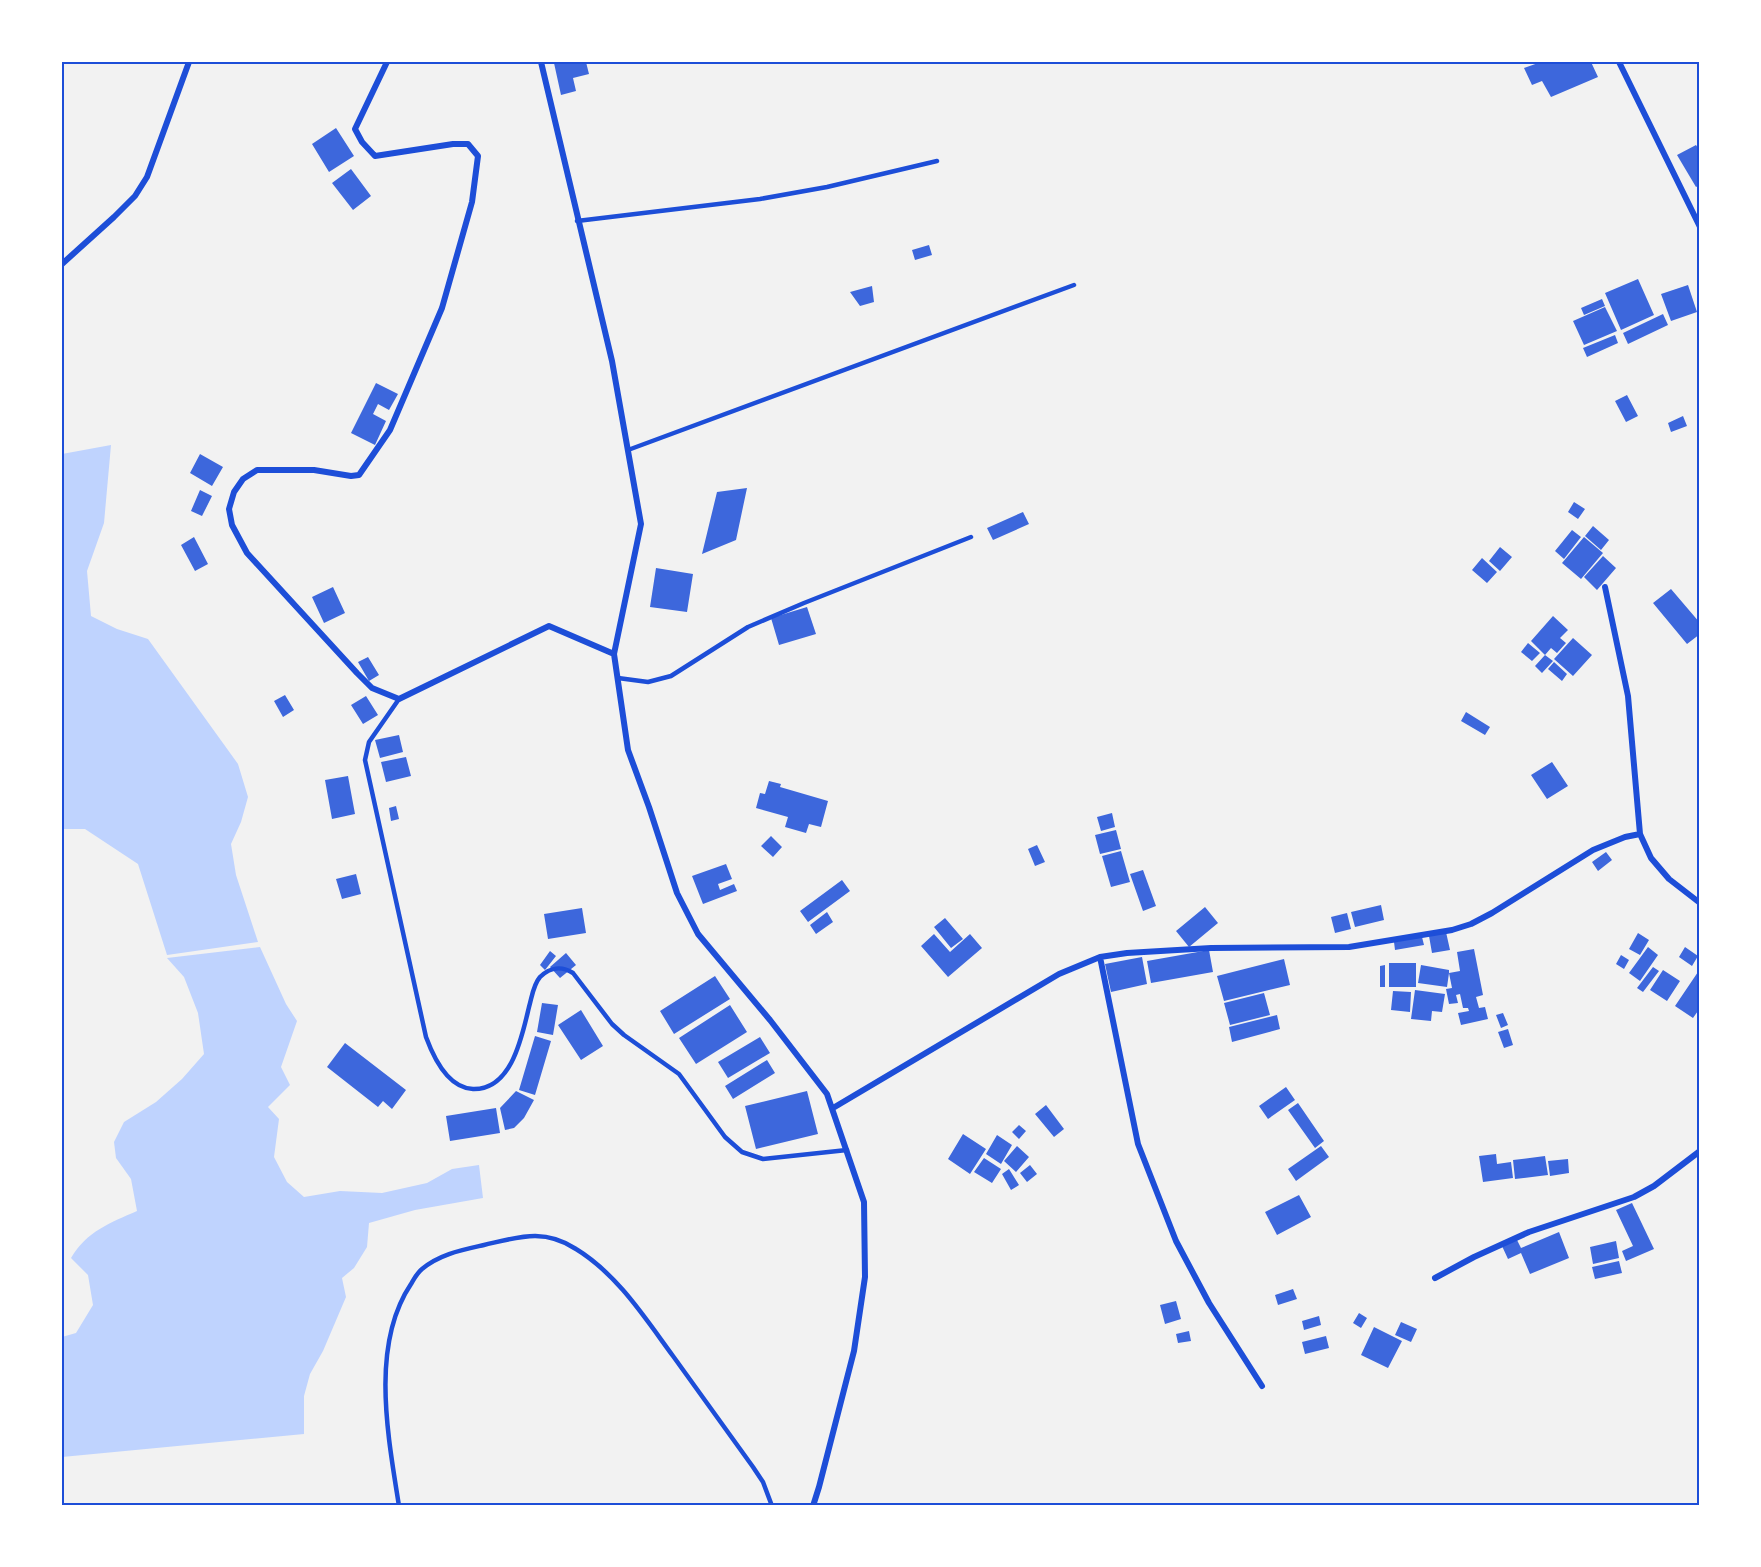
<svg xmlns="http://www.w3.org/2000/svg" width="1761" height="1567" font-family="'Open Sans',sans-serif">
	<rect width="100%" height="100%" fill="#f2f2f2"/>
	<!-- water -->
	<path fill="#bfd3fe" d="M111,445L104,523L87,571L91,616L117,629L148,639L238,764L248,797L241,822L231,844L236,875L258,942L167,955L138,864L85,829H62V454Z
		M260,947L286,1004L297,1021L281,1067L290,1085L268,1107L279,1119L274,1157L287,1182L304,1197L340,1191L382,1193L427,1183L452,1169L479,1165L483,1198L415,1210L369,1223L367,1247L354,1268L342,1278L346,1297L323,1351L310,1374L304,1396V1434L62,1457V1337L76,1333L93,1305L88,1275L71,1258C87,1231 110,1223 137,1211L131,1179L116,1158L114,1142L124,1122L156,1102L182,1079L204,1054L198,1013L184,977L167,958Z"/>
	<!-- building -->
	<path fill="#3d67dc" d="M560,62H586L589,74L573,78L576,91L561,95L554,63Z
		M1541,62H1591L1598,77L1551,97L1542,81L1532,85L1524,68Z
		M336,128L354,156L329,172L312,144Z
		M1696,145L1700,151V185L1696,187L1677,155Z
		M351,169L371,196L353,210L332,183Z
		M929,245L932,255L915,260L912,250Z
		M1638,279L1654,315L1621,330L1605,293Z
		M1688,285L1697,312L1671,321L1661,294Z
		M872,286L874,302L860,306L850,292Z
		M1602,299L1605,306L1584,315L1581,308Z
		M1605,307L1617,331L1584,345L1573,321Z
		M1663,314L1668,325L1628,344L1623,333Z
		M1615,335L1618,343L1587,357L1583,348Z
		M376,383L398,394L389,410L378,404L373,414L386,421L375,445L351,433Z
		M1627,395L1638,416L1626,422L1615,401Z
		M1683,416L1687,426L1671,432L1668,423Z
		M200,454L223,467L212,486L190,473Z
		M747,488L736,540L702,554L717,492Z
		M200,490L212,496L202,516L191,511Z
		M1574,502L1585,509L1578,519L1568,512Z
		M1023,512L1029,524L993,540L987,528Z
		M1593,526L1609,540L1601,550L1585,536Z
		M1572,530L1581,537L1564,559L1555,551Z
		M194,537L208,564L195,571L181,545Z
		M1584,537L1603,553L1581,579L1562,563Z
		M1500,547L1512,557L1500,571L1489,561Z
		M1603,556L1616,568L1597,590L1584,577Z
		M1482,558L1497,572L1487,583L1472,570Z
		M656,568L693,574L687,612L650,607Z
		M333,587L345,613L324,623L312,597Z
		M1671,589L1700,623V634L1687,644L1653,603Z
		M807,607L816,634L779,645L771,618Z
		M1553,616L1568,630L1560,638L1566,643L1557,653L1551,648L1545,655L1553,661L1542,673L1535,666L1545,655L1531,641Z
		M1573,638L1592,655L1573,676L1554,659Z
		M1528,643L1540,653L1532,661L1521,652Z
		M368,657L379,675L369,681L358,662Z
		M1554,662L1567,674L1562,681L1548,669Z
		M285,695L294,710L283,717L274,701Z
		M366,696L378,715L363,724L351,705Z
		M1466,712L1490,727L1485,735L1461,721Z
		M399,735L403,752L380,758L375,740Z
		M406,757L411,776L386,782L381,762Z
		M1552,762L1568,786L1547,799L1531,775Z
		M348,776L355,814L332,819L325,780Z
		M769,781L781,784L780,787L828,801L821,827L809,824L806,833L785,827L788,817L756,808L760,793L765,794Z
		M396,806L399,819L391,821L389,808Z
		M1112,813L1115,827L1101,831L1097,817Z
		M1116,830L1121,849L1100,854L1095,835Z
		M771,836L782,847L773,857L761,846Z
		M1037,845L1045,862L1035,866L1028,849Z
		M1121,851L1130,882L1111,887L1102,856Z
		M1606,852L1612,860L1598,871L1592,862Z
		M726,864L732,879L718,884L720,890L734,884L737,891L703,904L692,876Z
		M1143,870L1156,906L1143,911L1130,874Z
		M356,874L361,894L342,899L336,879Z
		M842,880L850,891L808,922L800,911Z
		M1381,905L1384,920L1355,927L1351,912Z
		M1205,907L1218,923L1189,947L1176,931Z
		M582,908L586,933L548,939L544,914Z
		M827,912L833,922L816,934L810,925Z
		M1347,913L1351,929L1335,933L1331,917Z
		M945,918L963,939L951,948L934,927Z
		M1446,932L1450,950L1432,953L1429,936Z
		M1638,933L1649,940L1640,955L1629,949Z
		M934,934L950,952L970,934L982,948L948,977L921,946Z
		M1422,937L1424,945L1395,950L1394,942Z
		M1648,947L1658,955L1640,981L1629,973Z
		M1685,947L1698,956L1692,966L1679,957Z
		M1474,949L1483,995L1476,997L1479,1008L1485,1007L1488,1019L1461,1025L1458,1013L1469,1011L1468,1008H1463L1460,994L1456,995L1458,1003L1449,1004L1446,989L1452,988L1449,973L1447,987L1418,983L1421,965L1449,970V973L1460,971L1457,952Z
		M1209,950L1213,972L1151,983L1147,961Z
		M550,951L556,956L545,970L540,965Z
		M566,953L576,965L560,978L550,967Z
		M1621,955L1629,960L1624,969L1616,964Z
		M1142,957L1147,984L1111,992L1105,964Z
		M1284,959L1290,985L1224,1001L1217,976Z
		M1389,963H1416V987H1389Z
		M1385,965V987H1380V966Z
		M1653,967L1659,971L1643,992L1637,988Z
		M1700,969V1008L1693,1018L1675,1006Z
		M1663,970L1680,981L1667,1001L1650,990Z
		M715,976L730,999L674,1034L660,1011Z
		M1415,990L1445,994L1442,1012L1432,1011L1431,1021L1411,1019Z
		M1393,991L1411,992L1410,1012L1391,1010Z
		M1264,993L1270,1015L1230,1025L1224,1003Z
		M542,1003L558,1005L553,1035L537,1032Z
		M730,1005L747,1032L696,1064L679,1038Z
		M581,1010L603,1046L581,1060L558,1025Z
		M1503,1013L1508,1025L1501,1028L1496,1015Z
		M1277,1015L1280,1029L1232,1042L1229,1027Z
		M1508,1029L1513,1045L1504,1048L1498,1032Z
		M535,1036L551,1041L535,1095L519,1090Z
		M760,1037L770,1053L728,1078L718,1062Z
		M345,1043L406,1090L392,1109L383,1101L378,1107L327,1067Z
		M767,1060L775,1073L733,1099L725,1086Z
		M1286,1087L1295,1100L1268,1119L1259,1106Z
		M516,1091L534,1100L524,1118L514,1128L505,1130L500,1108Z
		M807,1091L818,1134L756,1149L745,1106Z
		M1298,1103L1324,1141L1315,1148L1288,1110Z
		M1046,1105L1064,1129L1054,1137L1035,1114Z
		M496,1108L500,1133L450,1141L446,1116Z
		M1019,1125L1026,1131L1019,1139L1012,1132Z
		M963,1134L986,1149L970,1174L948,1159Z
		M997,1135L1012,1145L1001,1164L986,1154Z
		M1017,1146L1029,1157L1016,1172L1004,1161Z
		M1321,1146L1329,1157L1296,1181L1288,1169Z
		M1496,1154L1497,1164L1511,1162L1513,1178L1483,1182L1479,1156Z
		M1545,1156L1548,1175L1515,1179L1513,1160Z
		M984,1158L1001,1169L992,1183L974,1172Z
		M1568,1159L1569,1173L1550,1176L1548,1161Z
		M1030,1165L1037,1174L1027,1182L1020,1173Z
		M1009,1169L1019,1185L1011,1190L1002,1174Z
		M1299,1195L1311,1217L1277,1235L1265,1212Z
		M1632,1203L1654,1249L1626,1261L1622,1251L1633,1246L1616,1210Z
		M1559,1232L1569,1258L1530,1274L1521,1253L1508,1259L1502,1246L1517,1240L1521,1248Z
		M1616,1241L1619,1258L1593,1264L1590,1247Z
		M1619,1261L1622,1273L1595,1279L1592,1267Z
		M1293,1289L1297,1299L1278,1305L1275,1295Z
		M1176,1301L1181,1319L1165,1324L1160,1305Z
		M1359,1313L1367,1318L1361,1328L1353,1323Z
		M1319,1316L1321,1325L1304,1330L1302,1321Z
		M1401,1322L1417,1329L1411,1342L1395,1335Z
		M1374,1327L1402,1341L1388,1368L1361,1355Z
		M1189,1331L1191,1341L1178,1343L1176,1334Z
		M1326,1336L1329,1348L1305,1354L1302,1342Z"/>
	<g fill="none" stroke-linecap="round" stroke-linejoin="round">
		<!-- service -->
		<path stroke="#1d4ed8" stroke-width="4.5" d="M577,221L760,199L827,187L937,161
			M628,450L1074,285
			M618,678L648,682L671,676L748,627L804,603L971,537
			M399,699L369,742L365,760L426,1037C433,1056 448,1088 473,1089C512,1090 522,1036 529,1007C532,997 533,985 540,977C550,967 562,966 573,973L612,1024L624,1035L679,1074L725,1137L742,1152L763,1159L847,1150
			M399,1506C388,1436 370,1345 411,1284C414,1279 417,1273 422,1269C440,1254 462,1250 484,1245C519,1237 544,1228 576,1249C617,1274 645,1318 673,1356C700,1393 726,1430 753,1467L763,1482L772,1506"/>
		<!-- minor -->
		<path stroke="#1d4ed8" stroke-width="6" d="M387,62L355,129L362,142L375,156L453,144H468L478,156L472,202L442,308L390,430L359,475L351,476L314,470H257L243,479L234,492L229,509L232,525L247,553L357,673L372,688L399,699L549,626L614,654
			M541,62L612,361L641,524L614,654L628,750L649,807L677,893L698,934L770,1020L827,1094L864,1202L865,1277L854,1351L819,1487L813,1506
			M1619,62L1700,227
			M62,264L114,217L135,196L147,177L189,62
			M1605,587L1628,696L1640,834L1651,858L1669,879L1700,903
			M1100,957L1138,1144L1176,1241L1209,1303L1262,1386
			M833,1108L1059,974L1100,957L1127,953L1211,948L1349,947L1452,930L1471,924L1492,913L1593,850L1625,837L1640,834
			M1435,1278L1474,1257L1529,1232L1634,1197L1654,1186L1700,1151"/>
	</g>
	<!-- border -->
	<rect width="1761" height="1567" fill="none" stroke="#ffffff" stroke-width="126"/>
	<rect x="63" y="63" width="1635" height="1441" fill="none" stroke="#1d4ed8" stroke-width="2"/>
</svg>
